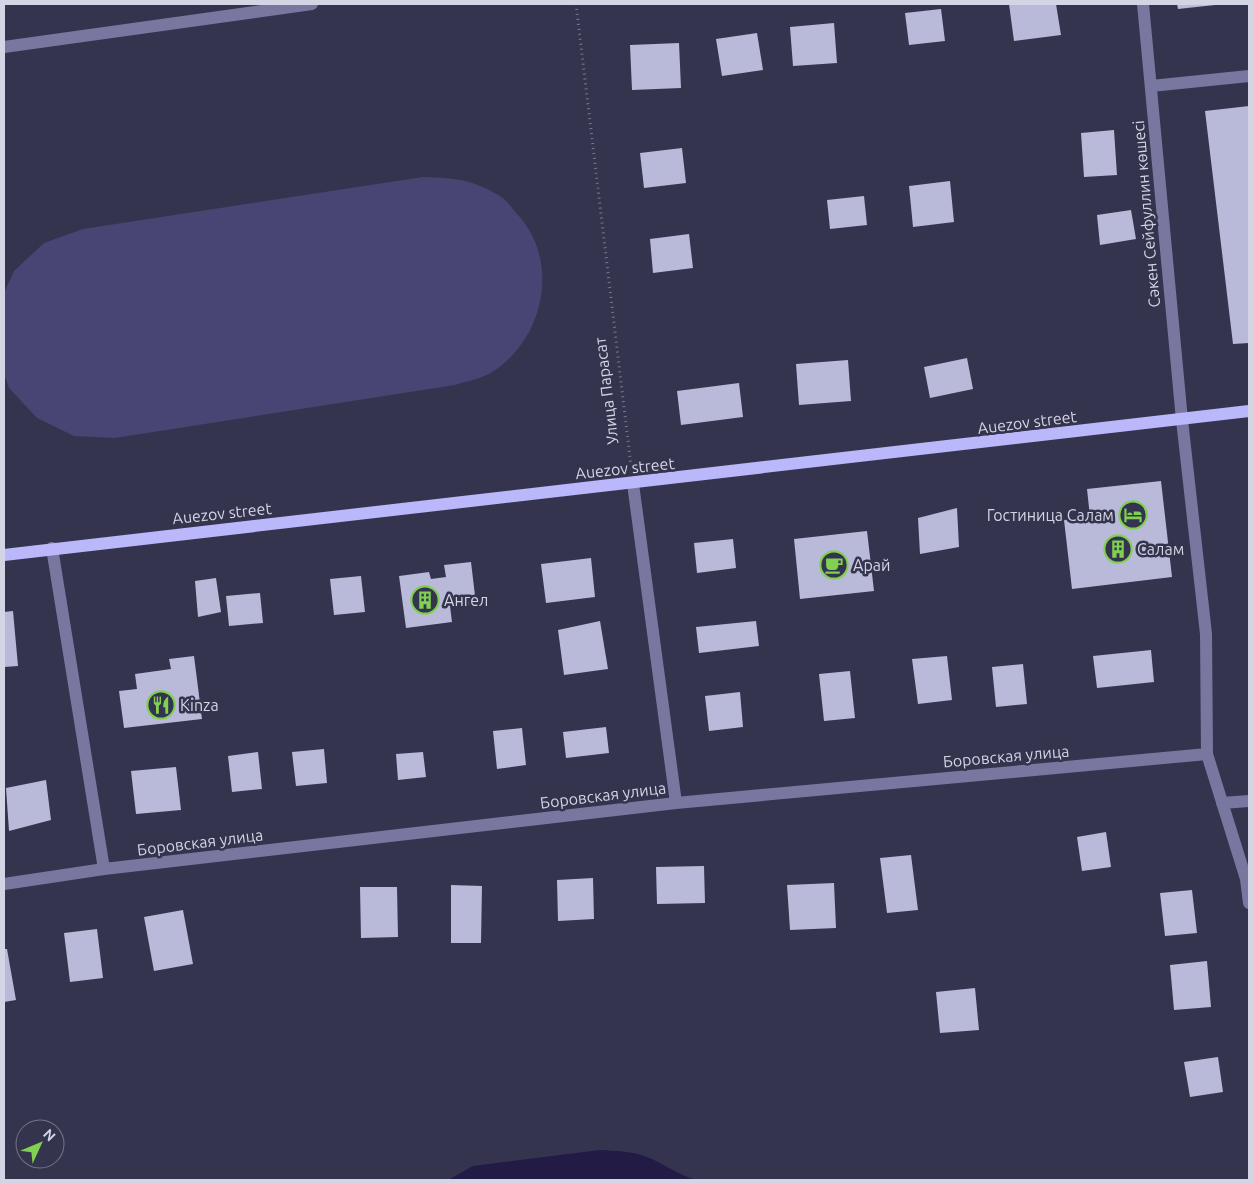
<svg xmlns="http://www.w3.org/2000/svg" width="1253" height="1184" font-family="Ubuntu,sans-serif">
	<rect width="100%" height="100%" fill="#35344e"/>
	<!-- green -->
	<path fill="#484473" d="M423,177C455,178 471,179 500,196C507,200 512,209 518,215C560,261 545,337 494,371C484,378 467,381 455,385L115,438L74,436L37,418L9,388L4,373V293L14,271L44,243L83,229Z"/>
	<!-- water -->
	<path fill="#211b46" d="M600,1150C616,1151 632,1151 647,1157C665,1164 679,1176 698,1180H448L473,1166Z"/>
	<!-- building -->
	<path fill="#b9b9d9" d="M1009,4H1056L1061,35L1014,41Z
		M1177,4H1215V5L1178,9Z
		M941,9L945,41L909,45L905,13Z
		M834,23L837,63L793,66L790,27Z
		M757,33L763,70L722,76L716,39Z
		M679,43L681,88L632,90L630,45Z
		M1249,106V343L1233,344L1205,111Z
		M1114,130L1117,175L1084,177L1081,133Z
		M682,148L686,183L644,188L640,153Z
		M950,181L954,222L913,227L909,186Z
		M864,196L867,225L830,229L827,200Z
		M1131,210L1136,239L1100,245L1097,215Z
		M689,234L693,268L653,273L650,239Z
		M967,358L973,389L930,398L924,367Z
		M848,360L851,401L799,405L796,364Z
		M739,383L743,417L681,425L677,391Z
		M1161,481L1172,577L1072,589L1064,520L1090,517L1087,489Z
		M957,508L959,547L920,554L918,518Z
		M867,531L874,591L800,599L794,539Z
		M733,539L736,568L697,573L694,543Z
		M591,558L595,597L546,603L541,564Z
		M471,562L476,604L450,606L452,622L406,628L399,576L429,572L431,579L446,577L444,565Z
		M361,576L365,612L334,615L330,579Z
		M216,578L221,612L198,617L195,581Z
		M260,593L263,623L229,626L226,596Z
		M13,611L18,666L4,667V612Z
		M600,621L608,669L564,675L558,630Z
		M756,621L759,646L699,653L696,627Z
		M1151,650L1154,682L1097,688L1093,656Z
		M194,656L202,719L124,728L119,691L137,689L135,674L171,669L169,659Z
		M947,656L952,700L918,704L912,659Z
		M1023,664L1027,704L996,707L992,667Z
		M850,671L855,718L824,721L819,674Z
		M740,692L743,727L709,731L705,696Z
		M606,727L609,753L566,758L563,732Z
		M522,728L526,765L497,769L493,731Z
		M324,749L327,783L296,786L292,752Z
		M258,752L262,789L232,792L228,756Z
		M423,752L426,777L398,780L396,754Z
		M176,767L181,810L136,814L131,771Z
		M46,780L51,820L9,831L6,788Z
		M1106,832L1111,867L1082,871L1077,837Z
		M911,855L918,910L887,913L880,858Z
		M704,866L705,903L657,904L656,867Z
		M593,878L594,919L558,921L557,880Z
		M834,883L836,928L790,930L787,885Z
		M451,885L482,886L481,943H451Z
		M360,887H397L398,937L361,938Z
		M1192,890L1197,933L1165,936L1160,893Z
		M183,910L193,964L154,971L144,917Z
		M97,929L103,978L70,982L64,933Z
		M4,949H7L16,1000L4,1002Z
		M1207,961L1211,1007L1174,1010L1170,965Z
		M975,988L979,1030L940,1033L936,992Z
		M1218,1057L1223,1092L1190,1097L1184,1062Z"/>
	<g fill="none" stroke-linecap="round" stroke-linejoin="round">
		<!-- path -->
		<path stroke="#79798f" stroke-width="3" stroke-dasharray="1 4" stroke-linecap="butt" d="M576,4L631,466"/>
		<!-- minor -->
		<path stroke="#7877a0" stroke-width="12" d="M1143,4L1182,420L1206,634L1207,754L1246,879L1249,903
			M4,47L312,4
			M1151,86L1249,76
			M633,484L676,803
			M52,548L104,869
			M1222,803L1249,801
			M4,884L104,869L676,803L1207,754"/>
		<!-- major -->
		<path stroke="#bab7fa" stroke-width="12" d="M4,555L1249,411"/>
	</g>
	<!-- icons -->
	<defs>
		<g id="hotel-ring" transform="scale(1.4375)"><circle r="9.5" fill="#35344e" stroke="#80d051" stroke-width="1.5"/><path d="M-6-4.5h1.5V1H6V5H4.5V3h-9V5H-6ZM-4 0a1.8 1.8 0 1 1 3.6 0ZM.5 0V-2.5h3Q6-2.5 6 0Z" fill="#80d051"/></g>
		<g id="building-ring" transform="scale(1.4375)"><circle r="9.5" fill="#35344e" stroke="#80d051" stroke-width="1.5"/><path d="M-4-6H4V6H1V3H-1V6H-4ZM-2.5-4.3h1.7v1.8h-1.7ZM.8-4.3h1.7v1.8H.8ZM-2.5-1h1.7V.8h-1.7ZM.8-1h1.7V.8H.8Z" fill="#80d051"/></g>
		<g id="cafe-ring" transform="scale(1.4375)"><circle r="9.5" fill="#35344e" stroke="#80d051" stroke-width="1.5"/><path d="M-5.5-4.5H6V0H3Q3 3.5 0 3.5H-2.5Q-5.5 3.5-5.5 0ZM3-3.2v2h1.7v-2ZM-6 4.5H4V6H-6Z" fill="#80d051"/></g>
		<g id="restaurant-ring" transform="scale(1.4375)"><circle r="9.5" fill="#35344e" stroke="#80d051" stroke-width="1.5"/><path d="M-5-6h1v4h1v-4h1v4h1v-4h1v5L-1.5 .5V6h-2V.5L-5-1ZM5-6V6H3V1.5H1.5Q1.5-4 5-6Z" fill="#80d051"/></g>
	</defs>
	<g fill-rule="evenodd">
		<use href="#hotel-ring" x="1133" y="515"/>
		<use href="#building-ring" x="1118" y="549"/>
		<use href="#cafe-ring" x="834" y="565"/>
		<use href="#building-ring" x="425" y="600"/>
		<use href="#restaurant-ring" x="161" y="705"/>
	</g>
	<g text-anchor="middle" stroke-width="5" stroke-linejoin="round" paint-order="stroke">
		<!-- street labels -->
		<g font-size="16" fill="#d3d4e4" stroke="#35344e">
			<text transform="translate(1146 214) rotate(-95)" y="6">Сәкен Сейфуллин көшесі</text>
			<text transform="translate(606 391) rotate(-97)" y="6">Улица Парасат</text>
			<text transform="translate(1027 422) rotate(-7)" y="6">Auezov street</text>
			<text transform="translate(625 468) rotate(-6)" y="6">Auezov street</text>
			<text transform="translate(222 513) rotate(-6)" y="6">Auezov street</text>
			<text transform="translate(1006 756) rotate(-5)" y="6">Боровская улица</text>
			<text transform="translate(603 795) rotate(-7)" y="6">Боровская улица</text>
			<text transform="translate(200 842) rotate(-7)" y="6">Боровская улица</text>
		</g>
		<!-- poi labels -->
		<g font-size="16" fill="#d3d4e4" stroke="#35344e" text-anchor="start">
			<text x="1114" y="521" text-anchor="end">Гостиница Салам</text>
			<text x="1137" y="555">Салам</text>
			<text x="853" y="571">Арай</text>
			<text x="444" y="606">Ангел</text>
			<text x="180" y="711">Kinza</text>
		</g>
	</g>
	<!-- border -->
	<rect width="1253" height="1184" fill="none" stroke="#d3d4e4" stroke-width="10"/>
	<!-- north arrow -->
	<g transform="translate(40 1144) rotate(46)"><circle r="24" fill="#35344e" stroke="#74748a"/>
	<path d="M0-4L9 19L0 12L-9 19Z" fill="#80d051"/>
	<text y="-8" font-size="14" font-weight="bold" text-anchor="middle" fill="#d3d4e4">N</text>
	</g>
</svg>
